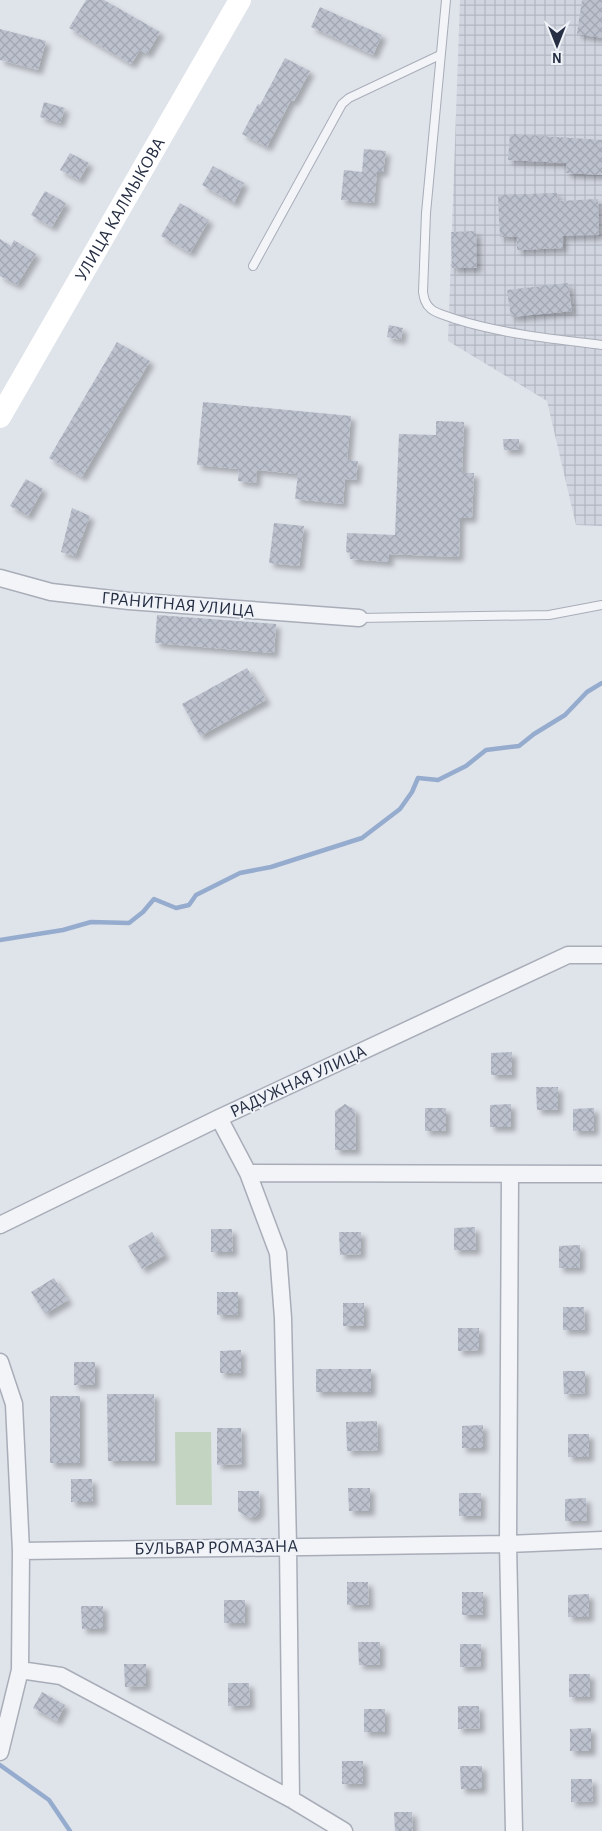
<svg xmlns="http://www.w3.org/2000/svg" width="602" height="1831" font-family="'Alegreya Sans',sans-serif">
	<defs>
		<pattern id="industrial-grid" width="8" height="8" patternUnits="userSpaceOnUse" patternTransform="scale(1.25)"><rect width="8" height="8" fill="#d1d5df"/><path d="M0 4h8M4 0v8" fill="none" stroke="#b3b7c1"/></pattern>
		<pattern id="building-cross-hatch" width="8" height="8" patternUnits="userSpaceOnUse" patternTransform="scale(1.25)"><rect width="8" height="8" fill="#bcc1ce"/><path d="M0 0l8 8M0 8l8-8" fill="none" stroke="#a1a6b2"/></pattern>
		<filter id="shadow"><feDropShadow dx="4.5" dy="4.5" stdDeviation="2.5" flood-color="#0004"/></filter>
	</defs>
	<rect width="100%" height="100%" fill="#dfe3ea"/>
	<!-- industrial -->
	<path fill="url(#industrial-grid)" d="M460,0H602V526L576,525L547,401L448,341Z"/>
	<!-- pitch -->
	<path fill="#c3d5c0" d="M175,1432H211L212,1505H176Z"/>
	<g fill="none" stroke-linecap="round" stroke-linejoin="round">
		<!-- stream -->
		<path stroke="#96acce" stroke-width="4.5" d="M0,940L63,930L91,922L129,923L143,912L154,899L176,908L189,905L196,895L240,873L271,867L362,838L400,809L412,792L418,778L438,780L466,766L486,750L519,746L534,734L565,715L587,692L602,683
			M0,1765L49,1800L70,1831"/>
	</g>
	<!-- building -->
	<path fill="url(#building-cross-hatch)" filter="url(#shadow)" d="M86,0H104L160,32L147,54L140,50L131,64L69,28Z
		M582,0H602V38L577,34Z
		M320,7L382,35L373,55L311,27Z
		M0,29L46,41L38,70L0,60Z
		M285,58L310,71L294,101L291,100L267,147L242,134L258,104L260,105Z
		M44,102L65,108L60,123L40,117Z
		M510,134L602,140V175L566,173L567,163L508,160Z
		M364,149L386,151L383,172H377L374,203L341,200L344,170L362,172Z
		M70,153L89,163L79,180L60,170Z
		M213,166L244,183L234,203L202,185Z
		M45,191L66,203L52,227L31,215Z
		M557,193L558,201L598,199L599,235L562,236L563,248L517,250V237H500L498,195Z
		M180,203L209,220L190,253L161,236Z
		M476,231L477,268H452L451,232Z
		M0,239L11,246L14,240L36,254L17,285L0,276Z
		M568,283L572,311L511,317L507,290Z
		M389,325L403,328L401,340L387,337Z
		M117,342L150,361L82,477L49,458Z
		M203,402L351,416L347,460L358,461L356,480L345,479L343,504L295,499L298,474L257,470L256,483L238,481L239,469L197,465Z
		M436,421L464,422L462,473H474L472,518H460L459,557L389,554V562L350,559V553L346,552L347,533L395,535L399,434L436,435Z
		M503,439H519V450H504Z
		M26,479L43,489L28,516L10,506Z
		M72,508L90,516L75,556L61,552Z
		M274,523L304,526L299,566L269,563Z
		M157,615L276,624L274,653L155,643Z
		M247,668L266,700L200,736L182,704Z
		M512,1052V1075H491V1053Z
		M536,1087H558V1110H537Z
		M345,1104L355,1110L356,1150H335V1111Z
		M511,1104V1127H490V1105Z
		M425,1108H446V1131H425Z
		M594,1108V1131H573V1109Z
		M475,1227L476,1250H454V1228Z
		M211,1229H232L233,1252H211Z
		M152,1232L165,1255L142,1269L128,1246Z
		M339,1232H361V1254L340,1255Z
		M580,1245V1268H559V1246Z
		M54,1278L68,1300L45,1314L31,1292Z
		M217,1292H238V1315H217Z
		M343,1303H364V1326H343Z
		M563,1307H584L585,1330H563Z
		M458,1328H479V1350L458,1351Z
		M241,1350V1373H220V1351Z
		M74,1362H95V1385H74Z
		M316,1369H371V1392H316Z
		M563,1371H585V1393L564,1394Z
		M107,1394H154L155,1461H108Z
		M50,1396H80V1463H50Z
		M377,1421L378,1450L347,1451L346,1422Z
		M483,1425V1448H462V1426Z
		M217,1428H241L242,1464L217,1465Z
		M568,1434H589V1457H568Z
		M71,1479H92L93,1502H71Z
		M348,1488H370V1511H349Z
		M238,1491H259L260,1511L256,1516L249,1518L238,1511Z
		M459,1493H481V1516H459Z
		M586,1498L587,1521H565V1499Z
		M347,1582H368L369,1605H347Z
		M462,1592H483V1615H462Z
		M589,1594V1617H568V1595Z
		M224,1600H245V1623H224Z
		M81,1606H103V1629H82Z
		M358,1642H380V1665H359Z
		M460,1644H481V1666L460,1667Z
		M124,1664H146V1686L125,1687Z
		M569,1674H590V1697H569Z
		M228,1683H249L250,1705L228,1706Z
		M42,1692L65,1705L57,1721L33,1708Z
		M458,1706H479L480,1728L458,1729Z
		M364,1709H385V1732H364Z
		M591,1728V1751H570V1729Z
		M342,1761H363V1784H342Z
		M460,1766H482V1789H461Z
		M571,1779H592L593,1801L571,1802Z
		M394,1812H412L413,1831H395Z"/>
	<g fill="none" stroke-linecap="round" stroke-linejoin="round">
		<!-- service casing -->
		<g stroke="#a8adb8" stroke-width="10">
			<path id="service" d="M446,0L426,213L423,292C424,298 425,304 431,309C437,314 448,316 455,319C503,334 552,339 602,345
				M253,266L342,104L349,98L440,55
				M359,618L549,615L602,605"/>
		</g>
		<!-- minor casing -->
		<g stroke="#a8adb8" stroke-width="19">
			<path id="minor" d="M0,578L51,592L129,601L359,618
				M219,1118L248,1173L278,1253L283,1318L288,1546L291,1799
				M248,1173L602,1174
				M510,1175L508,1544L514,1831
				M0,1225L219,1118L568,955H602
				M0,1362L14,1404L21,1551L20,1670L0,1752
				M21,1551L508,1544L602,1540
				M20,1670L61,1676L291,1799L344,1831"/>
		</g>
		<!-- service -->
		<use href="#service" stroke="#f3f4f8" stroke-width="8"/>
		<!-- minor -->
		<use href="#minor" stroke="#f3f4f8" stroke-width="16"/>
		<!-- secondary -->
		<path stroke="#fff" stroke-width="22" id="s1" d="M0,417L240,0"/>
	</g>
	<g text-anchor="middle" stroke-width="4" stroke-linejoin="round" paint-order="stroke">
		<!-- street labels -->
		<g font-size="18" fill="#262e43" stroke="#eff2f7">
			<text dy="6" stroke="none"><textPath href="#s1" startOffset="240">УЛИЦА КАЛМЫКОВА</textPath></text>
			<text transform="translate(178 604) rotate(5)" y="6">ГРАНИТНАЯ УЛИЦА</text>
			<text transform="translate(298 1081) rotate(-25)" y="6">РАДУЖНАЯ УЛИЦА</text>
			<text transform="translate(216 1547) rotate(-1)" y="6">БУЛЬВАР РОМАЗАНА</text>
		</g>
	</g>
	<!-- north arrow -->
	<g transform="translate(557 45) rotate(180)" stroke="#eff2f7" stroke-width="4" paint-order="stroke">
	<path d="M0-4L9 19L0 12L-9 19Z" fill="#262e43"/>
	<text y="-8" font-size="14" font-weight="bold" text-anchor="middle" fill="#262e43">N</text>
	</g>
</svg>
